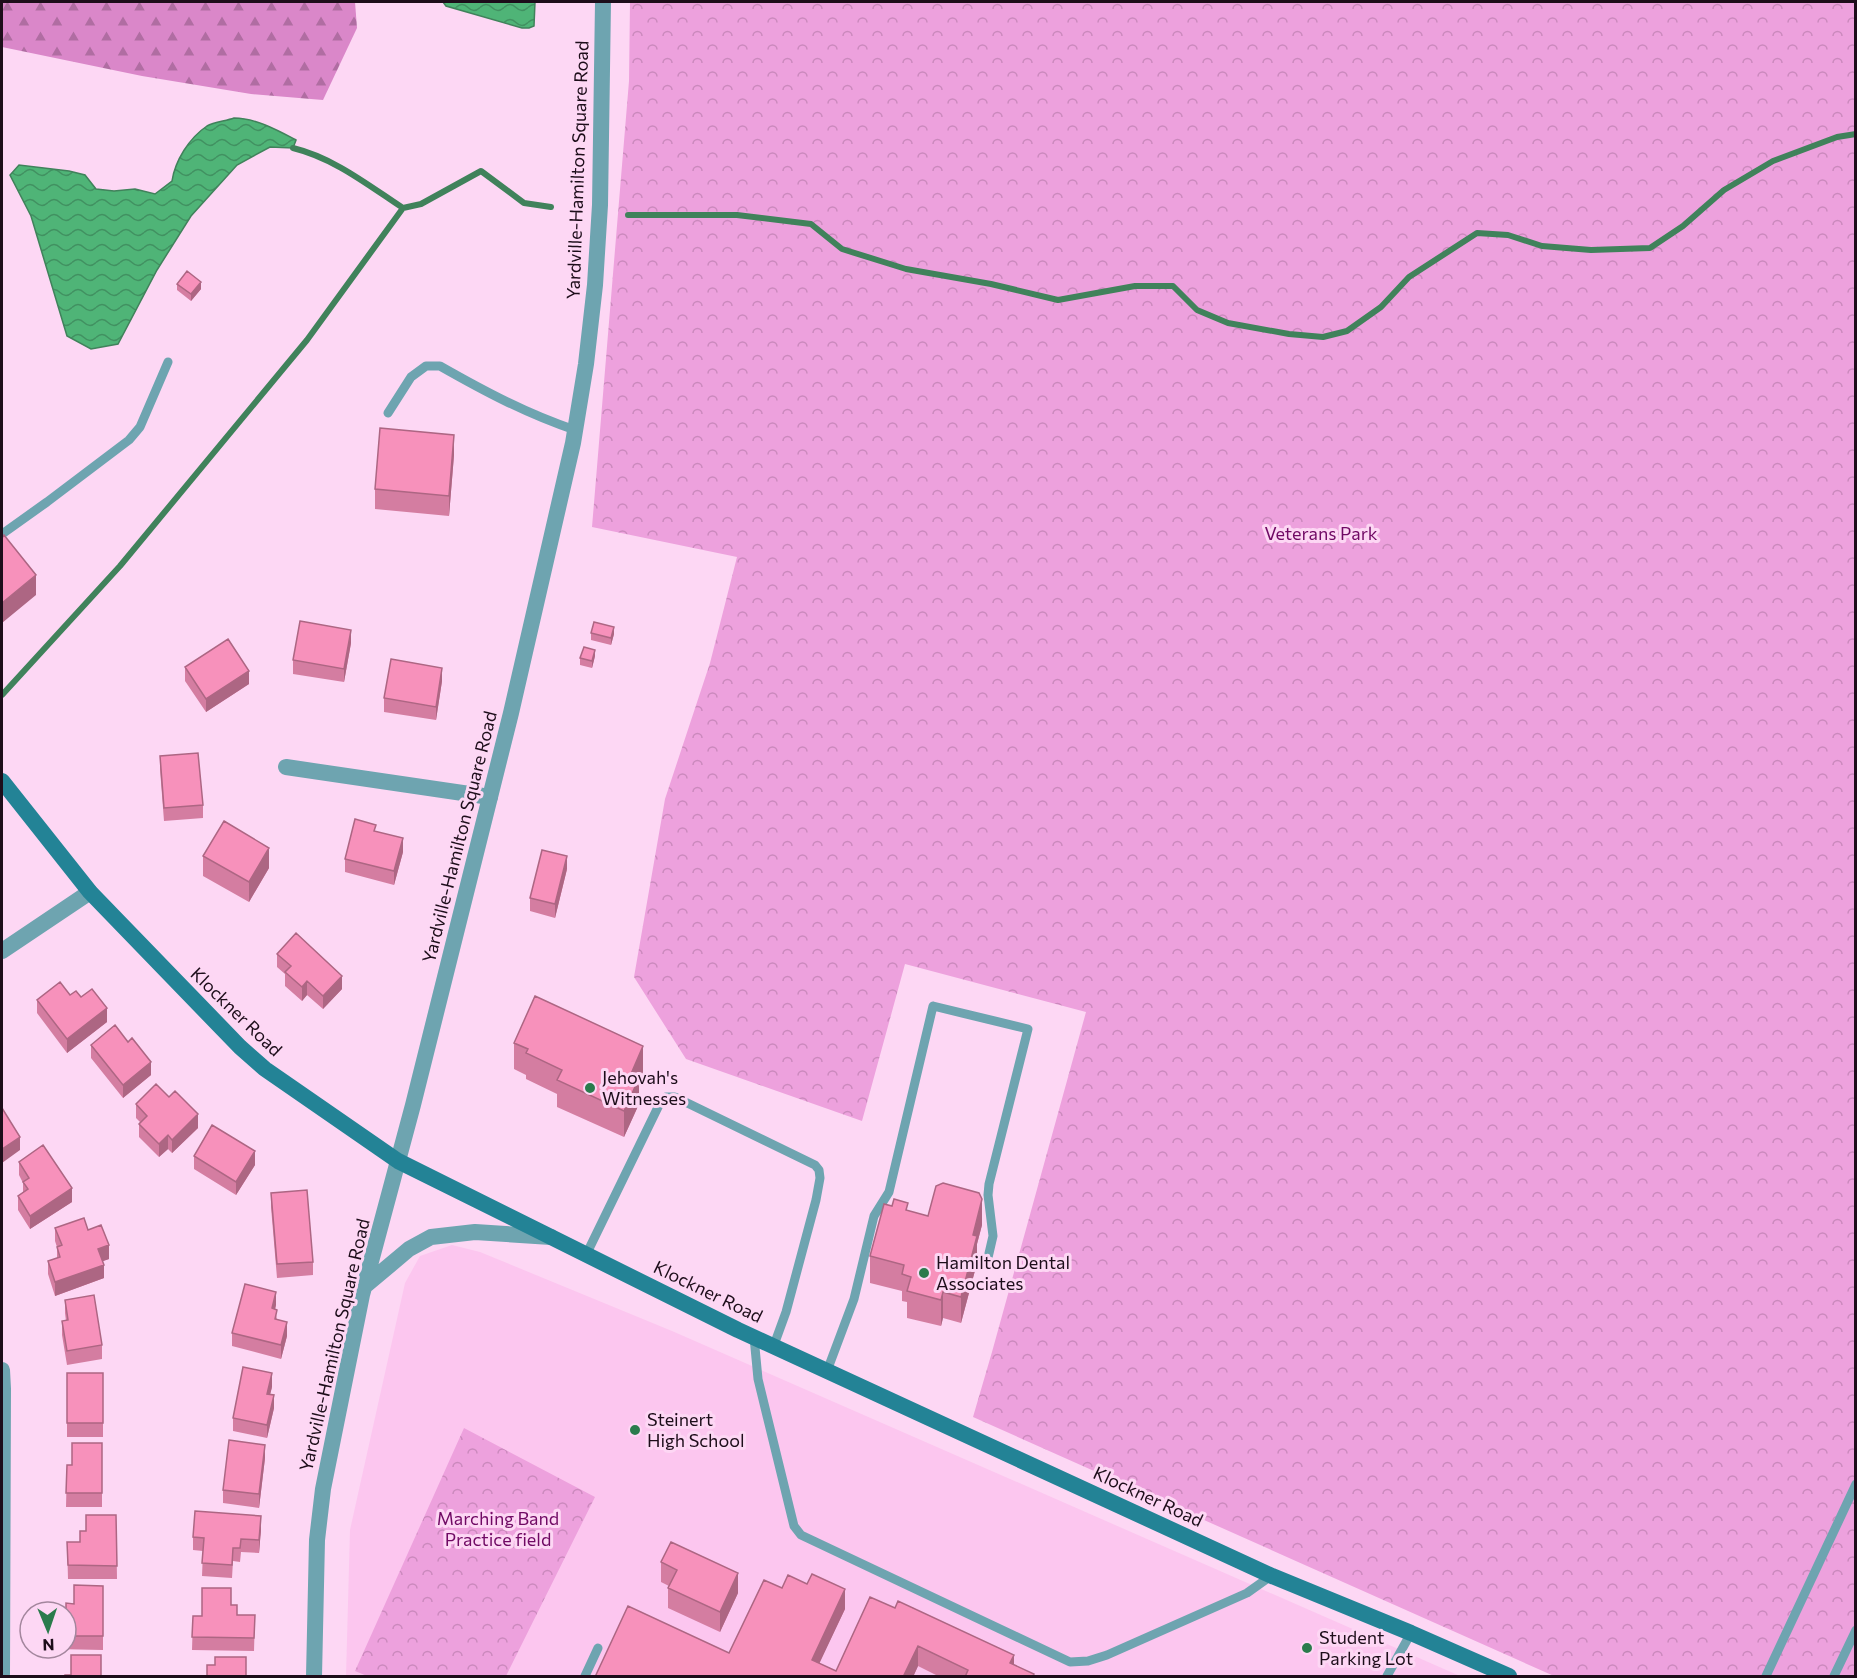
<svg xmlns="http://www.w3.org/2000/svg" width="1857" height="1678" font-family="Commissioner,sans-serif">
	<defs>
		<pattern id="forest-firs" width="22" height="20" patternUnits="userSpaceOnUse" patternTransform="scale(1.5)"><rect width="22" height="20" fill="#da87c9"/><path d="M5 1l3.5 6h-7zM16 11l3.5 6h-7z" fill="#b06da2"/></pattern>
		<pattern id="park-crowns" width="20" height="18" patternUnits="userSpaceOnUse" patternTransform="scale(1.5)"><rect width="20" height="18" fill="#eda1dd"/><path d="M2 6a3 3 0 1 1 6 0M12 15a3 3 0 1 1 6 0" fill="none" stroke="#cb89bd"/></pattern>
		<pattern id="water-waves" width="16" height="10" patternUnits="userSpaceOnUse" patternTransform="scale(1.5)"><rect width="16" height="10" fill="#4fb477"/><path d="M0 5q4-4 8 0t8 0" fill="none" stroke="#419161"/></pattern>
	</defs>
	<rect width="100%" height="100%" fill="#fdd7f4"/>
	<!-- built -->
	<path fill="#fcc6ef" d="M452,1245L480,1252L672,1331L1460,1676H346L350,1530L405,1283L420,1256Z"/>
	<!-- forest -->
	<path fill="url(#forest-firs)" d="M2,2H355L357,28L323,100L251,94L142,76L2,47Z"/>
	<!-- park -->
	<path fill="url(#park-crowns)" d="M630,2H1855V1676H1554L973,1417L992,1352L1086,1012L905,964L862,1121L686,1059L634,977L665,799L710,663L737,557L592,527L629,81Z
		M464,1428L595,1497L506,1676H367L355,1671Z"/>
	<!-- water -->
	<path fill="url(#water-waves)" stroke="#40825b" stroke-width="1.5" d="M443,2H535L534,26L529,28H522L446,6Z
		M234,118C255,118 277,130 296,140L293,148L270,147L237,165L191,216L157,270L118,344L91,349L67,336L31,216L10,175L19,165L69,171L85,175L96,189L114,191L135,189L155,194L172,181C175,161 189,138 207,126C214,122 226,121 234,118Z"/>
	<g fill="none" stroke-linecap="round" stroke-linejoin="round">
		<!-- stream -->
		<path stroke="#40825b" stroke-width="6" d="M293,148C334,158 368,185 403,208L421,204L481,171L524,203L551,207
			M628,215H737L811,224L842,249L906,269L991,284L1058,300L1135,286H1173L1197,310L1228,323L1289,334L1323,337L1347,331L1381,307L1409,277L1477,233L1508,235L1542,246L1591,250L1650,248L1683,226L1724,190L1773,161L1837,137L1856,134
			M2,695L120,566L307,340L403,208"/>
		<!-- service -->
		<path stroke="#6ea4b0" stroke-width="9" d="M388,413L411,377L426,366H440C484,391 527,414 575,430
			M2,534L47,502L129,440L140,427L168,362
			M587,1253L660,1103L666,1097H675L815,1165L819,1170L820,1178L816,1200L786,1312L774,1345
			M754,1337L758,1379L794,1526L801,1535L1070,1662L1088,1661L1107,1655L1247,1593L1271,1576
			M827,1371L854,1299L874,1216L889,1192L933,1006L1028,1029L989,1184L988,1195L993,1236L987,1262
			M585,1676L598,1648
			M1387,1676L1411,1633
			M1766,1676L1856,1484
			M1834,1676L1856,1630"/>
		<!-- minor -->
		<path stroke="#6ea4b0" stroke-width="16" d="M286,767L490,797
			M2,951L90,892
			M2,1370L3,1389L2,1674"/>
		<!-- tertiary -->
		<path stroke="#6ea4b0" stroke-width="16" d="M365,1286L409,1249L431,1237L475,1232L551,1237
			M314,1676L317,1540L323,1489L362,1295L413,1105L511,713L573,443L586,364L595,285L600,205L603,2"/>
		<!-- secondary -->
		<path stroke="#238396" stroke-width="16" d="M2,781L90,892L240,1047L265,1069L398,1161L738,1330L1272,1576L1411,1633L1509,1676"/>
	</g>
	<!-- wall -->
	<path fill="#d47da1" d="M177,284L201,289L191,301L177,290Z
		M454,455L449,516L375,509V489Z
		M591,633L614,634L611,645L591,640Z
		M351,643L344,682L293,674V660Z
		M595,656L592,668L580,665V658Z
		M185,667L249,684L206,712L185,681Z
		M442,681L436,720L384,712V698Z
		M160,756L203,805V818L164,821L160,769Z
		M403,852L394,885L345,872V859Z
		M203,856L269,868L249,902L203,876Z
		M567,869L555,918L530,911V898Z
		M277,954L342,989L323,1009L307,995L302,1001L285,986V974L277,967Z
		M70,995L81,997L107,1022L67,1053L37,1013V1000Z
		M128,1042L151,1075L123,1098L91,1058V1045Z
		M514,1043L643,1073L639,1083V1104L624,1137L557,1107V1094L526,1079V1075L514,1069Z
		M136,1104L198,1128L172,1153L168,1149L159,1157L139,1137V1124L140,1122L136,1118Z
		M194,1156L255,1165L236,1195L194,1169Z
		M19,1162L72,1202L30,1229L18,1210V1196L23,1192V1183L19,1175Z
		M271,1193L313,1262V1275L277,1278L271,1207Z
		M908,1211L928,1216L982,1225L977,1244V1263L961,1323L943,1318L941,1326L907,1318V1302L902,1301V1291L870,1283V1256Z
		M55,1228L88,1230L109,1259L102,1261L104,1278L55,1296L48,1274V1261L57,1258V1247L55,1241Z
		M65,1300L102,1345V1359L67,1365L62,1335V1321H66L65,1313Z
		M276,1305L275,1309L277,1320L287,1336L281,1359L232,1346V1333Z
		M67,1373H103V1437H67Z
		M272,1387L270,1394L274,1408L267,1438L233,1431V1418Z
		M102,1443V1507H66L67,1465H72Z
		M265,1458L259,1508L223,1503V1490Z
		M116,1515L117,1579H68L67,1542H80Z
		M261,1529L259,1553L241,1552L240,1562L233,1561L232,1578L202,1576L203,1551L193,1550V1537Z
		M661,1562L738,1593L720,1632L668,1608V1588L669,1586L661,1582Z
		M103,1586V1650L56,1649V1648H66V1603L74,1604Z
		M782,1588L845,1609L819,1663L836,1671L870,1597L1014,1665L1034,1677H940L918,1666L913,1677H595L729,1653Z
		M231,1605L237,1615H255L254,1651L192,1650L193,1616H202Z"/>
	<!-- shaded-wall -->
	<path fill="#ad6683" d="M201,282V289L191,301V294Z
		M454,435V455L449,516V496Z
		M36,575V595L2,623V603Z
		M614,627V634L611,645V638Z
		M351,630V643L344,682V669Z
		M595,650V656L592,668V661Z
		M442,668V681L436,720V707Z
		M249,671V684L206,712V699Z
		M403,838V852L394,885V871Z
		M269,848V868L249,902V882Z
		M567,856V869L555,918V904Z
		M342,976V989L323,1009V996Z
		M307,981V995L302,1001V987Z
		M107,1008V1022L67,1053V1039Z
		M643,1046V1073L639,1083V1104L624,1137V1111L631,1074Z
		M151,1062V1075L123,1098V1085Z
		M198,1114V1128L172,1153V1140Z
		M168,1135V1149L159,1157V1144Z
		M20,1137V1150L2,1163V1149Z
		M255,1151V1165L236,1195V1182Z
		M72,1188V1202L30,1229V1216Z
		M982,1199V1225L977,1244V1263L961,1323V1297L973,1235Z
		M109,1245V1259L98,1263V1249Z
		M104,1265V1278L55,1296V1282Z
		M276,1292V1305L272,1322V1308Z
		M943,1292V1318L941,1326V1300Z
		M287,1322V1336L281,1359V1345Z
		M272,1373V1387L267,1407V1394Z
		M274,1395V1408L267,1438V1425Z
		M265,1445V1458L259,1508V1494Z
		M261,1516V1529L259,1553V1540Z
		M738,1573V1593L720,1632V1612Z
		M845,1589V1609L813,1677L812,1660Z
		M918,1646V1666L913,1677H903Z
		M1014,1655V1675L1010,1663Z"/>
	<!-- building -->
	<path fill="#f791bb" stroke="#ad6683" stroke-width="1.5" d="M187,271L201,282L191,294L177,284Z
		M380,428L454,435L449,496L375,489Z
		M4,535L36,575L2,603V538Z
		M300,621L351,630L344,669L293,660Z
		M594,622L614,627L611,638L591,633Z
		M228,639L249,671L206,699L185,667Z
		M584,647L595,650L592,661L580,658Z
		M391,659L442,668L436,707L384,698Z
		M198,753L203,805L164,808L160,756Z
		M355,819L376,825L374,831L403,838L394,871L345,859Z
		M224,821L269,848L249,882L203,856Z
		M542,850L567,856L555,904L530,898Z
		M296,933L342,976L323,996L307,981L302,987L285,972L291,966L277,954Z
		M60,982L70,995L76,991L81,997L92,989L107,1008L67,1039L37,1000Z
		M535,996L643,1046L631,1074L639,1078L624,1111L557,1080L562,1070L526,1053L528,1049L514,1043Z
		M115,1025L128,1042L132,1038L151,1062L123,1085L91,1045Z
		M156,1084L169,1097L175,1091L198,1114L172,1140L168,1135L159,1144L139,1124L147,1116L136,1104Z
		M2,1108L20,1137L2,1149Z
		M212,1125L255,1151L236,1182L194,1156Z
		M43,1145L72,1188L30,1216L18,1196L28,1189L23,1182L29,1178L19,1162Z
		M943,1183L979,1193L982,1199L973,1235L977,1236L961,1297L943,1292L941,1300L907,1291L911,1277L902,1274L904,1265L870,1256L884,1204L892,1206L894,1199L908,1203L906,1210L928,1216L936,1186Z
		M307,1190L313,1262L277,1264L271,1193Z
		M84,1218L88,1230L101,1225L109,1245L98,1249L104,1265L55,1282L48,1261L60,1257L57,1247L62,1245L55,1228Z
		M245,1284L276,1292L272,1308L277,1310L275,1319L287,1322L281,1345L232,1333Z
		M94,1295L102,1345L67,1351L62,1321L68,1320L65,1300Z
		M243,1367L272,1373L267,1394L274,1395L267,1425L233,1418Z
		M67,1373H103V1423H67Z
		M229,1440L265,1445L259,1494L223,1490Z
		M72,1443H102V1493H66L67,1465H72Z
		M195,1511L261,1516L259,1540L241,1539L240,1548H233L232,1565L202,1563L204,1538L193,1537Z
		M86,1515H116L117,1566L68,1565L67,1542H80V1531H86Z
		M671,1542L738,1573L720,1612L668,1588L677,1570L661,1562Z
		M812,1574L845,1589L812,1660L836,1671L870,1597L895,1608L898,1601L1014,1655L1010,1663L1034,1674L1032,1677H965L968,1670L918,1646L903,1677H595L628,1606L729,1653L764,1580L782,1588L788,1575L807,1584Z
		M74,1585L103,1586V1636H66V1603L74,1604Z
		M202,1588H231V1605H237V1615H255L254,1638L192,1637L193,1616H202Z
		M71,1655H101V1677H65V1675H71Z
		M215,1657H246V1677H207V1665H215Z"/>
	<!-- markers -->
	<g fill="#2a7b4c" stroke="#fdd7f4" stroke-width="2">
		<circle cx="590" cy="1088" r="6"/>
		<circle cx="924" cy="1273" r="6"/>
		<circle cx="635" cy="1430" r="6"/>
		<circle cx="1307" cy="1648" r="6"/>
	</g>
	<g text-anchor="middle" stroke-width="6" stroke-linejoin="round" paint-order="stroke">
		<!-- street labels -->
		<g font-size="18" fill="#1d0d1a" stroke="#fdd7f4">
			<text transform="translate(578 170) rotate(-88)" y="6">Yardville-Hamilton Square Road</text>
			<text transform="translate(460 837) rotate(-76)" y="6">Yardville-Hamilton Square Road</text>
			<text transform="translate(236 1012) rotate(44)" y="6">Klockner Road</text>
			<text transform="translate(708 1292) rotate(26)" y="6">Klockner Road</text>
			<text transform="translate(335 1345) rotate(-77)" y="6">Yardville-Hamilton Square Road</text>
			<text transform="translate(1148 1497) rotate(25)" y="6">Klockner Road</text>
		</g>
		<!-- park labels -->
		<g font-size="18" fill="#700964" stroke="#fdd7f4">
			<text x="1321" y="540">Veterans Park</text>
			<text x="498" y="1525">Marching Band<tspan x="498" dy="21">Practice field</tspan></text>
		</g>
		<!-- poi labels -->
		<g font-size="18" fill="#1d0d1a" stroke="#fdd7f4" text-anchor="start">
			<text x="602" y="1084">Jehovah's<tspan x="602" dy="21">Witnesses</tspan></text>
			<text x="936" y="1269">Hamilton Dental<tspan x="936" dy="21">Associates</tspan></text>
			<text x="647" y="1426">Steinert<tspan x="647" dy="21">High School</tspan></text>
			<text x="1319" y="1644">Student<tspan x="1319" dy="21">Parking Lot</tspan></text>
		</g>
	</g>
	<!-- border -->
	<rect width="1857" height="1678" fill="none" stroke="#1d0d1a" stroke-width="6"/>
	<!-- north arrow -->
	<g transform="translate(48 1630) rotate(178)"><circle r="28" fill="#fdd7f4" stroke="#a3869d" stroke-width="1.5"/>
	<path d="M0-4.5L10 22L0 15L-10 22Z" fill="#2a7b4c"/>
	<text y="-9" font-size="16" font-weight="bold" text-anchor="middle" fill="#1d0d1a">N</text>
	</g>
</svg>
